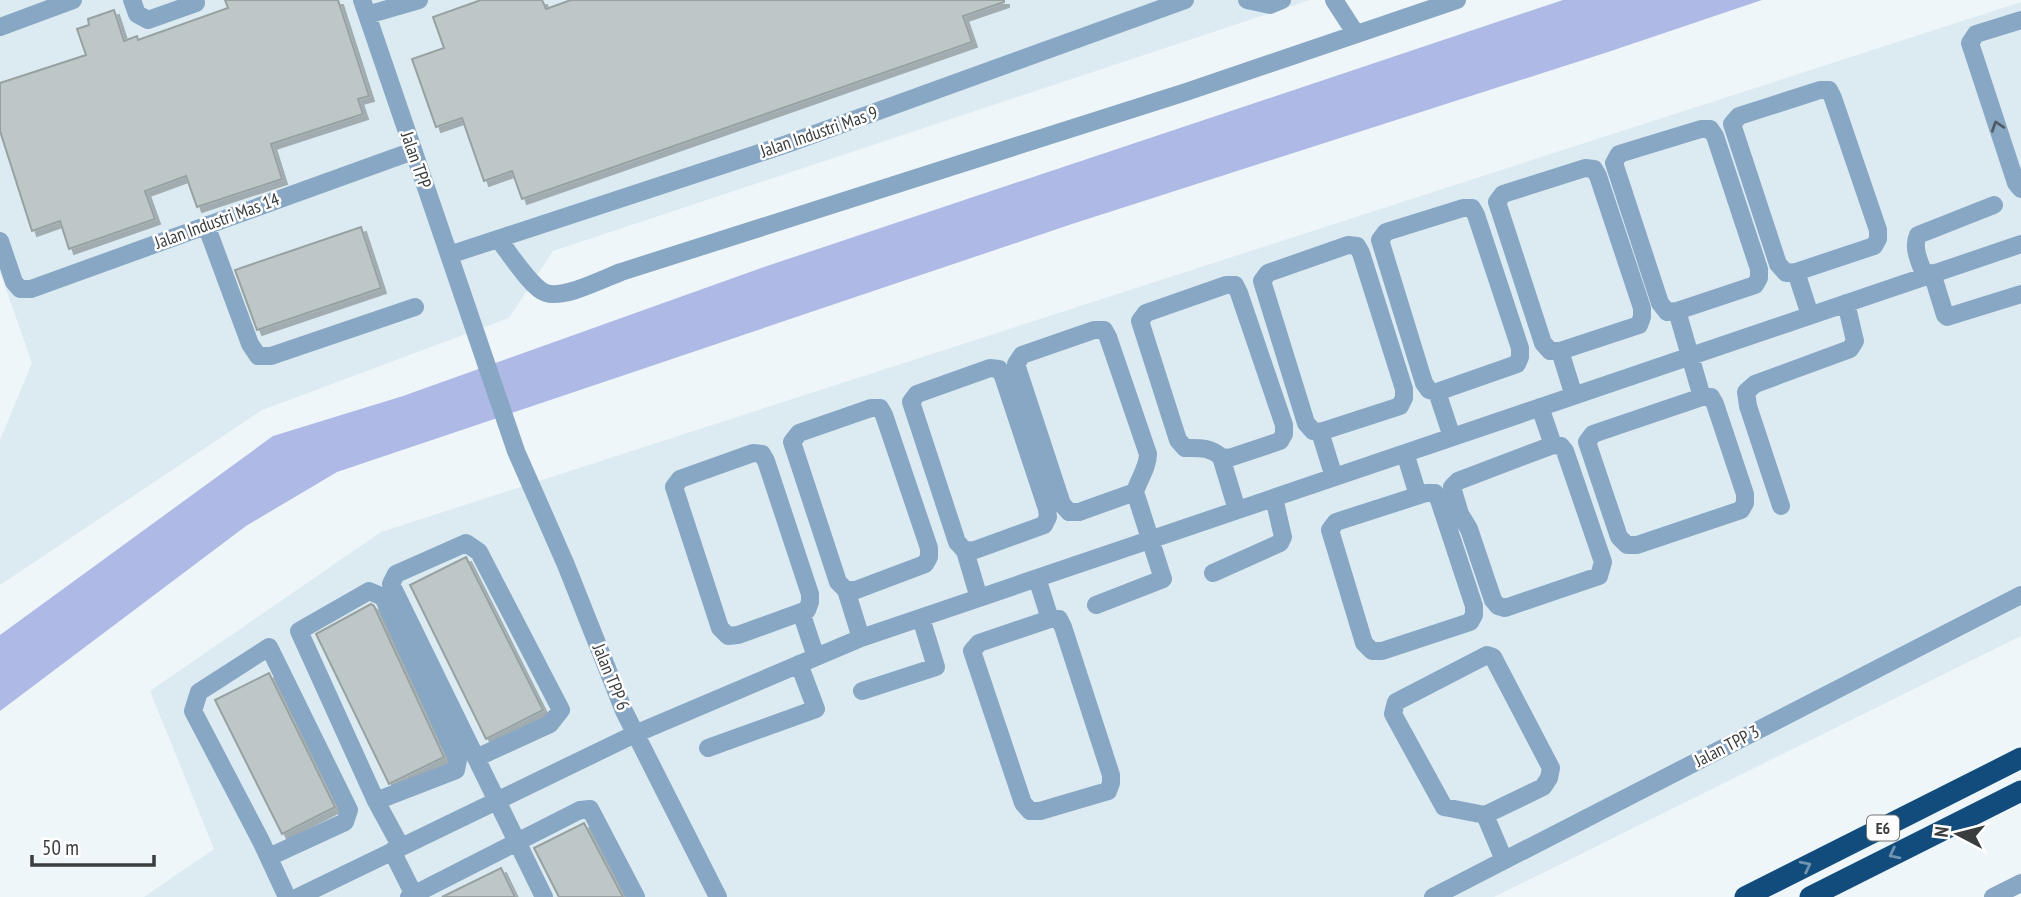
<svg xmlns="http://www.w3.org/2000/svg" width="2021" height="897" font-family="'PT Sans Narrow',sans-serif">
	<defs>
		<filter id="shadow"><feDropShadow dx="5" dy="5" stdDeviation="0" flood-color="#0004"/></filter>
	</defs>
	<rect width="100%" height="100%" fill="#eef6f9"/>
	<!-- built -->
	<path fill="#dbebf1" d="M0,0H1310L553,251L509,318L262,410L0,585V440L32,363L0,272Z
		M2021,2V636L1494,897H144L214,849L150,691L381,532Z"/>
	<!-- water -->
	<path fill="#aeb9e5" d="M1563,0H1762L1608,52L1072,224L337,472L246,526L0,711V635L273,436L403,396L764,267Z"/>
	<!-- building -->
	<path fill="#bec7c7" stroke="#98a1a1" stroke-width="2" filter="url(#shadow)" d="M225,0H338L369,96L358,99L363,114L271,144L282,179L197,207L186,176L145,191L155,219L69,249L60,221L32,231L0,131V83L86,55L77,29L89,25L88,19L114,10L124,41L137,36L138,40L228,8Z
		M481,0H542L546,9L571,0H1004V2L963,16L972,42L522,199L512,171L484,181L462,118L436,127L412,59L444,48L433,17Z
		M361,227L381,288L257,330L235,270Z
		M466,557L543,710L486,739L410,585Z
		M371,604L374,606L444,757L389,784L316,634Z
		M269,673L335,807L282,834L215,700Z
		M584,823L623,897H559L534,848Z
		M501,868L515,897H442Z"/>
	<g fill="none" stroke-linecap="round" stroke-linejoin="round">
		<!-- minor -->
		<path stroke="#88a7c5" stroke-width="18" d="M132,0L137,14L148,20L196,3
			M362,0L516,451L566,565L624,711L718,897
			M1247,0L1270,5L1282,0
			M1334,0L1356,34
			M367,15L419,0
			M2021,20L1976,34L1970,43L2016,183L2021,189
			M0,27L73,0
			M1820,90H1829L1833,98L1878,230V239L1874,246L1796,272L1786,273L1778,264L1732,124L1739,116Z
			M1701,129H1710L1715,136L1759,269V278L1755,285L1677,311L1667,312L1660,303L1614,163L1619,154Z
			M1585,168L1594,169L1598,176L1642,308V317L1639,325L1560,351H1550L1543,343L1497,202L1503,194Z
			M1463,208H1472L1476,215L1520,348V357L1517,364L1437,392L1429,390L1424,383L1380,240L1386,232Z
			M206,225L250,344L258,356H271L415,307
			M498,239C509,252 531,288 546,293C564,299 603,279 621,272L1186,92L1457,0
			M0,241L14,282L20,289H31L413,151
			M1348,245L1357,246L1361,253L1404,389V398L1400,406L1394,408L1320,432L1313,431L1306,423L1262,281L1268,273Z
			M449,255L787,144L1185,0
			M1796,272L1810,315
			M1932,273L1945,315L1947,317L2021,294
			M1925,276C1920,263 1912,248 1918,235L1994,205
			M1226,285H1235L1239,293L1284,425V434L1280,441L1229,458L1221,457C1210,447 1200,448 1185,448L1178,440L1140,321L1146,313Z
			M1677,311L1702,397
			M1094,330H1104L1108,337L1148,454C1148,467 1139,479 1135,492L1079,512H1069L1062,504L1016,364L1022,355Z
			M1560,351L1574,396
			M990,368L999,369L1003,376L1047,509L1048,517L1044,525L975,550L965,551L957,542L911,402L917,394Z
			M1437,392L1452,437
			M1702,397H1711L1715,404L1745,494V503L1741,510L1637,545H1627L1619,537L1587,442L1593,434Z
			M1540,407L1553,445
			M871,408H880L884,415L929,548V557L925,564L856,590H846L838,582L792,442L799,433Z
			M1320,432L1334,477
			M1553,445L1561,446L1565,451L1603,562L1599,576L1505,608L1498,606L1493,600L1469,529L1460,514L1452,487L1458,481Z
			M753,453L762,454L766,461L810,594V602L807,610L738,635L728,636L720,628L674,487L680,479Z
			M1405,453L1418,495
			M1221,457L1237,510
			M1426,493H1435L1439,500L1474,606V615L1470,622L1382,651H1372L1364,643L1330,530L1336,522Z
			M1781,506L1748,406L1746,392L1755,384L1850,349L1855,341L1846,303
			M965,551L979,598
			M1213,573L1280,543L1283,537L1274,498
			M1037,578L1050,619
			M846,590L861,638
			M1096,605L1163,579L1135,492
			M801,612L816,657
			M1050,619H1059L1063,627L1111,775V783L1108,791L1040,811H1030L1023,803L972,651L979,643Z
			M1487,655L1493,657L1551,768L1549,778L1543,787L1485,815L1444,807L1393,714L1396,702Z
			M862,691L936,667L921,618
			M708,748L816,709L799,664
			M476,758L550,724L561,710L479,552L466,543L396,574L391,584L544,897
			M376,801L456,770L458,760L383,597L369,591L299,631L376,801L401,847
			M1485,815L1504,860
			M392,851L415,897
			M269,857L345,822L349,810L269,647L199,692L193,711L261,841L287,897
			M298,897L635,734L861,638L2021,244
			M409,897L580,810L590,809L636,897
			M1433,897L2021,595
			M1993,897L2021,883"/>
		<!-- highway -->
		<path stroke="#114c7c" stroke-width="21" d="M1745,897L2021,758
			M1810,897L2021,791"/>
	</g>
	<!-- one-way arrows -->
	<defs><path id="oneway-chevron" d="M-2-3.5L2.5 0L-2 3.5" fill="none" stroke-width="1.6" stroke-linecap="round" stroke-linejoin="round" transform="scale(1.75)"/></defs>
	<use stroke="#515d66" href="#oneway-chevron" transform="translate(1997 126) rotate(-108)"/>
	<g stroke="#7094b0">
		<use href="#oneway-chevron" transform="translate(1894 854) rotate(153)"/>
		<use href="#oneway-chevron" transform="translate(1806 866) rotate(-27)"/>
	</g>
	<g text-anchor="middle" stroke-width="5" stroke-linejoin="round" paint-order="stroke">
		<!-- shield labels -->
		<rect fill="#fff" stroke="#757778" stroke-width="2" x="1867" y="815.5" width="32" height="25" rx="5"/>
		<g font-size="16" font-weight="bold" fill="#3a3d3e">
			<text x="1883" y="834">E6</text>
		</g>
		<!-- street labels -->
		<g font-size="18" fill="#3a3d3e" stroke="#fff">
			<text transform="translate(819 132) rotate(-19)" y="6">Jalan Industri Mas 9</text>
			<text transform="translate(416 160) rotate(71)" y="6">Jalan TPP</text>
			<text transform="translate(217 221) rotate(-20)" y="6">Jalan Industri Mas 14</text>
			<text transform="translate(611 677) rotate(68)" y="6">Jalan TPP 6</text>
			<text transform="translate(1727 746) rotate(-27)" y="6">Jalan TPP 3</text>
		</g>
	</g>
	<!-- north arrow -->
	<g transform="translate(1958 834) rotate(277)" stroke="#ffffff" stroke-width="5" paint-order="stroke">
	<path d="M0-5L12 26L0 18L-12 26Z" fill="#3a3d3e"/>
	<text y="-10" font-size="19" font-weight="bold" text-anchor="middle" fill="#3a3d3e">N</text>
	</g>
	<!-- scale -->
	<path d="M32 855v10h122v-10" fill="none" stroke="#3a3d3e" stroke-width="3.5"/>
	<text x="42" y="855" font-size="21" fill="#3a3d3e" stroke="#ffffff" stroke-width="5" paint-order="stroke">50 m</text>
</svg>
